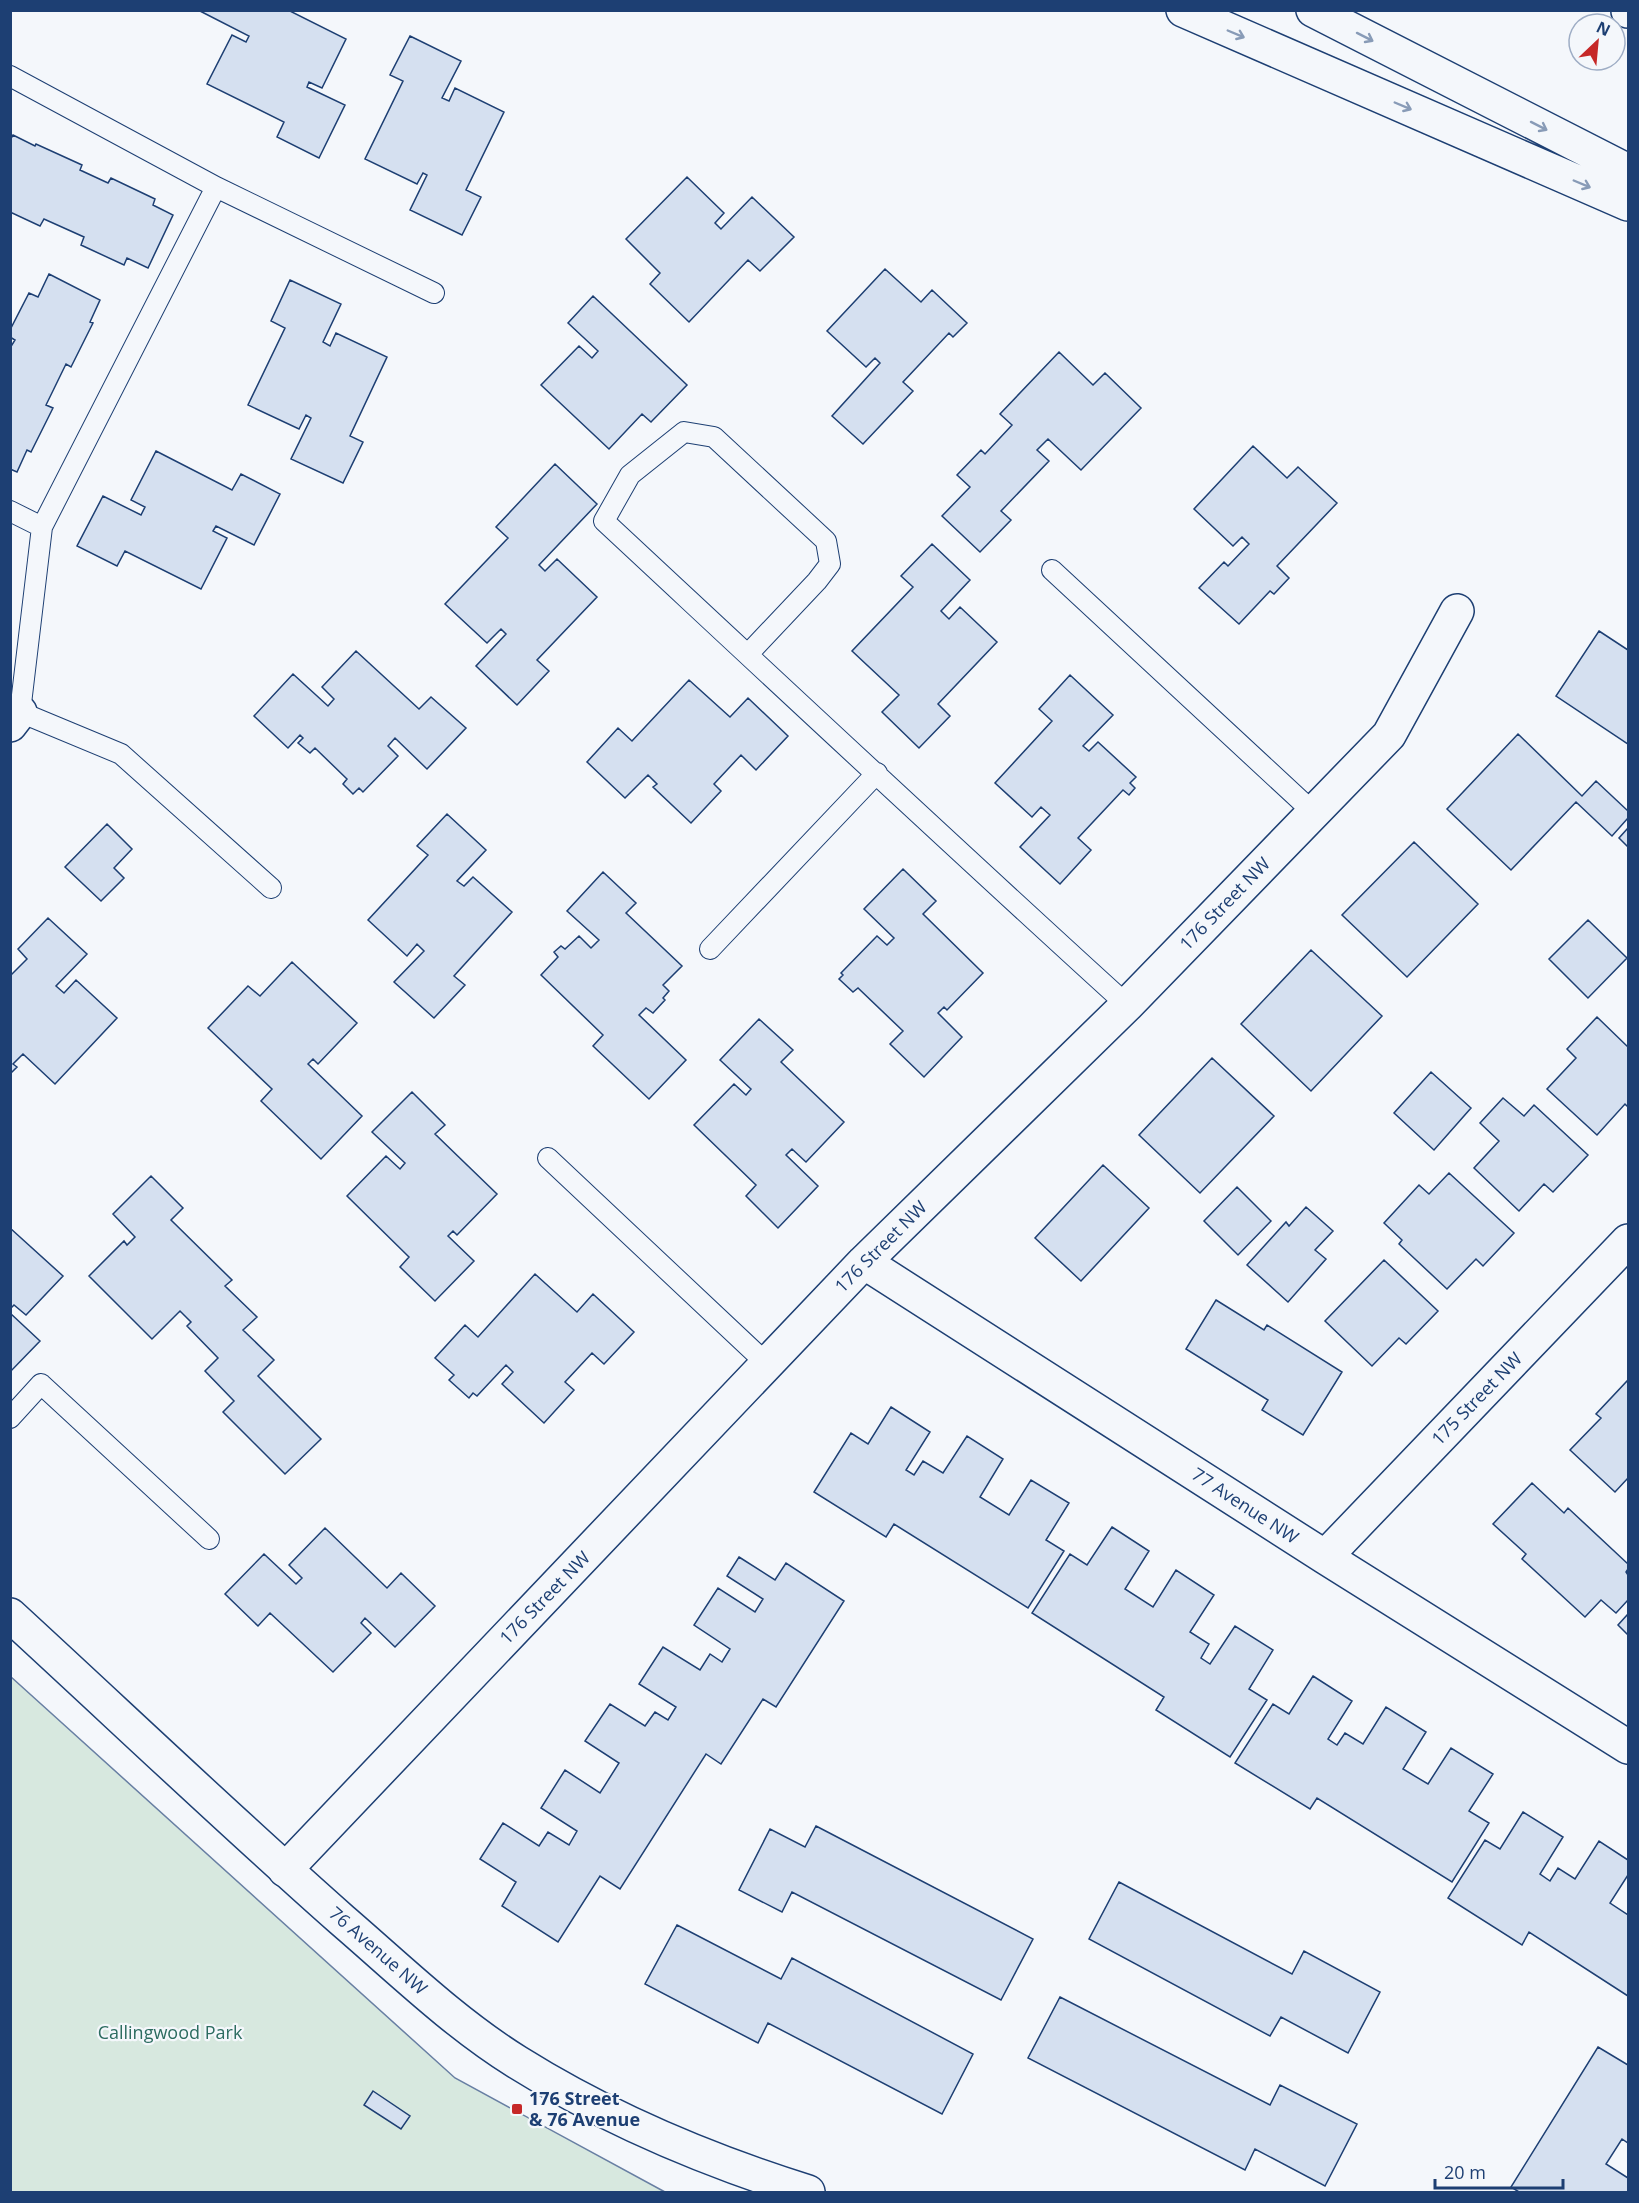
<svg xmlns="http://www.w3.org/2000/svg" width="1639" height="2203" font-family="'Open Sans',sans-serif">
	<rect width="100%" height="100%" fill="#f4f7fb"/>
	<!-- green -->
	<path fill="#d7e8df" stroke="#687fa3" stroke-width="1.5" d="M10,1676L455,2078L665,2192H11Z"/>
	<!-- building -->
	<path fill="#d5e0f0" stroke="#1d3f73" stroke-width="1.5" d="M198,10H288L346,39L322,88L309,82L307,87L345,105L319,158L277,137L284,122L207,84L232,35L246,42L249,36Z
		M410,36L461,61L442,98L449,101L455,88L504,112L466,190L481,197L462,235L410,210L427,175L423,173L417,184L365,159L403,81L390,75Z
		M13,135L35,146L36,144L82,165L80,170L108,183L111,178L155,199L153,205L173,215L148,268L127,258L124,265L81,245L84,237L44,219L40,226L10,212V140Z
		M687,177L724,213L715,223L721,229L752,197L794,237L760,271L748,260L689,322L650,284L660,273L626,239Z
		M885,269L921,302L932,290L967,323L953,337L949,333L903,382L913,391L863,444L832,416L880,363L875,358L866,367L827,331Z
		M49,274L100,300L90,322L93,323L71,367L66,364L46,405L53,408L31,452L27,450L17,472L10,469V348L15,340L10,337V330L29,293L38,297Z
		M290,280L341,304L323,342L330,346L336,333L387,357L350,436L363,442L343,483L291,459L311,418L306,415L299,429L248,405L285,328L271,321Z
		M593,296L687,385L651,422L642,414L609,449L541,385L579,346L592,358L598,351L568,323Z
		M1059,352L1093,385L1105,373L1141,408L1081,470L1048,439L1037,450L1049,461L1001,511L1011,520L980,552L942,516L970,487L957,475L981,450L985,454L1012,425L1000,414Z
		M1253,446L1287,478L1298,467L1337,503L1277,566L1289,578L1274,594L1270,591L1239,624L1199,588L1224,562L1228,566L1249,544L1242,537L1233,546L1194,509Z
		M156,451L232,490L241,474L280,494L254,545L216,526L213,531L227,538L201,589L125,551L117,566L77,546L103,496L141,515L145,507L131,500Z
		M555,464L597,504L539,565L545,571L557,559L597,597L537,660L549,671L517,705L476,666L506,634L501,629L487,643L445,604L508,538L496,527Z
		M932,544L970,580L941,611L949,619L960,607L997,642L938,704L950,716L919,748L882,712L899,695L852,651L913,587L901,576Z
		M1599,631L1628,650V744L1556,696Z
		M356,651L419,709L431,697L466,728L427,769L395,738L388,746L398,756L363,792L359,788L353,794L343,784L347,779L315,748L310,753L298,743L303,738L300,735L288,748L254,716L293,674L328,706L334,699L322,687Z
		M1070,675L1113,715L1083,746L1089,751L1098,742L1136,777L1130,783L1135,788L1129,795L1123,790L1078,838L1091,850L1060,884L1020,847L1050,815L1041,807L1032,817L995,783L1052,721L1039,709Z
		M689,680L730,717L748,698L788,736L756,770L741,755L714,784L721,791L691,823L653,787L657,784L648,775L625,798L587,762L618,728L632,741Z
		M1518,734L1582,796L1596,781L1628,811V818L1612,836L1576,802L1511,870L1447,809Z
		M447,814L486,850L457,881L464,886L473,877L512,912L454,976L465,985L434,1018L394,982L424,951L417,944L407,956L368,920L428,855L417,846Z
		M107,824L132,849L114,868L124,878L101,901L65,867Z
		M1628,828V847L1619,838Z
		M1414,842L1478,904L1407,977L1342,915Z
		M903,869L936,901L923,914L983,973L947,1010L944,1007L938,1013L962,1037L924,1077L890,1044L903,1031L858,988L853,992L839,979L843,975L841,973L877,936L887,945L894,938L864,909Z
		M603,872L636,903L626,913L682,966L663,985L669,991L663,998L665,1000L653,1013L646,1008L639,1015L686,1060L649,1099L593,1046L603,1035L541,975L558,957L554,952L561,946L565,949L579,936L591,948L599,940L567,911Z
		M48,918L87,954L56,986L64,993L76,980L117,1018L55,1084L23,1054L13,1064L17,1067L10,1074V976L27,959L18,949Z
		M1588,920L1627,958L1588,998L1549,959Z
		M1311,950L1382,1016L1311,1091L1241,1024Z
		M292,962L357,1023L318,1064L313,1059L308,1064L362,1116L321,1159L261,1101L272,1089L208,1028L248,986L260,996Z
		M1597,1017L1628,1047V1107L1625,1104L1597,1135L1547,1089L1576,1058L1567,1049Z
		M759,1019L793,1050L781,1062L844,1122L806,1162L792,1149L786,1155L818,1186L778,1228L746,1196L756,1185L694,1125L734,1084L746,1095L751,1089L720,1060Z
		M1212,1058L1274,1116L1200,1193L1139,1135Z
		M1431,1072L1471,1108L1434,1150L1394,1113Z
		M412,1092L445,1125L435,1134L497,1194L457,1235L453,1231L448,1236L474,1261L435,1301L400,1267L409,1257L347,1196L386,1156L400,1169L405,1163L372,1132Z
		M1503,1098L1524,1116L1534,1105L1588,1155L1553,1192L1544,1184L1519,1211L1474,1168L1499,1141L1480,1123Z
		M1103,1165L1149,1208L1081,1281L1035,1238Z
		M1449,1173L1514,1233L1483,1266L1476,1259L1447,1289L1399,1244L1402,1240L1384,1223L1419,1185L1429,1194Z
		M151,1176L183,1208L171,1220L232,1280L225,1286L257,1317L243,1330L274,1360L258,1376L321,1439L285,1474L223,1412L234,1401L205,1371L218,1358L187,1326L191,1322L180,1311L152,1339L89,1276L124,1241L127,1245L135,1237L113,1214Z
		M1237,1187L1271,1221L1238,1255L1204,1221Z
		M1306,1207L1333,1231L1315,1250L1326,1259L1288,1302L1247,1265L1286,1222L1289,1226Z
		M10,1228L63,1276L26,1315L14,1305L10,1309Z
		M1384,1260L1438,1311L1406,1344L1399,1338L1372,1366L1325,1321Z
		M535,1274L577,1312L593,1294L634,1332L604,1364L592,1353L565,1382L574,1390L544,1423L502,1384L513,1372L506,1365L477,1396L473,1393L469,1398L449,1380L454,1375L435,1358L465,1325L478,1337Z
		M1216,1300L1264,1330L1267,1325L1342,1372L1303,1435L1262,1410L1268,1400L1186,1349Z
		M10,1313L40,1341L10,1372Z
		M1628,1380V1478L1615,1492L1570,1450L1601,1418L1596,1414Z
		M891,1407L930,1432L906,1470L914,1475L923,1461L943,1473L967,1436L1003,1459L980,1497L1009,1515L1031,1480L1069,1503L1046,1540L1064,1551L1028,1608L894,1524L886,1537L814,1492L851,1433L868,1444Z
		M1532,1483L1564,1513L1568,1508L1628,1564V1569L1626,1572L1628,1575V1600L1616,1613L1601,1600L1585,1617L1522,1559L1526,1554L1493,1524Z
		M1112,1527L1149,1551L1125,1589L1153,1607L1176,1570L1214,1595L1190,1632L1209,1644L1201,1658L1210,1664L1235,1626L1273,1650L1249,1689L1267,1700L1230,1757L1156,1710L1164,1697L1032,1613L1070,1554L1087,1565Z
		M325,1528L387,1588L401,1573L435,1606L395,1647L365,1618L361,1623L371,1633L333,1672L270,1613L258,1626L225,1594L264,1554L296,1584L302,1578L289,1565Z
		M739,1557L775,1580L786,1563L844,1601L776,1707L763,1699L721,1764L706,1754L620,1889L600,1876L558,1942L502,1906L516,1882L480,1859L503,1823L539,1846L548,1832L569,1845L577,1831L541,1808L565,1770L600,1793L619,1763L585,1741L610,1704L645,1726L655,1712L668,1720L676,1707L639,1684L663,1647L700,1670L710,1654L722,1662L730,1649L694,1625L718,1588L755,1612L763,1599L727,1576Z
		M1628,1614V1635L1618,1625Z
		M1313,1676L1352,1701L1328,1739L1337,1745L1345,1733L1363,1744L1386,1707L1426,1732L1403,1769L1428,1784L1451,1748L1493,1774L1469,1811L1489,1823L1452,1882L1317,1798L1310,1809L1235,1763L1273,1704L1289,1714Z
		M1523,1812L1563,1837L1540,1874L1550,1881L1558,1868L1575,1879L1599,1841L1628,1860V1875L1610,1903L1628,1915V1996L1529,1932L1522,1945L1448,1898L1485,1840L1500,1849Z
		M816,1826L1033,1939L1001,2000L792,1892L782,1912L739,1890L770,1829L805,1847Z
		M1119,1882L1292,1974L1304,1951L1380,1992L1348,2053L1281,2017L1270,2036L1089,1939Z
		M677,1925L781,1979L792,1958L973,2054L942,2114L768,2023L758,2043L645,1984Z
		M1060,1997L1270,2105L1280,2085L1357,2124L1325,2186L1255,2149L1245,2170L1028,2058Z
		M1598,2047L1628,2065V2143L1622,2139L1606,2164L1628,2178V2192H1519L1511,2187Z
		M373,2091L410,2116L401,2129L364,2105Z"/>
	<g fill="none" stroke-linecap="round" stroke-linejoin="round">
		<!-- lane casing -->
		<g stroke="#1d3f73" stroke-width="22">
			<path id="lane" d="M10,76L216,187
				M10,511L42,527
				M1052,570L1314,813
				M748,654L817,581L830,564L826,541L714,437L684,432L630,475L604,521C778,683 951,845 1127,1005
				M271,888L121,754L20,712L42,527L216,187L434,293
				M710,949L877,773
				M548,1158L767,1364
				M10,1418L41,1384L209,1539"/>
		</g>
		<!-- street casing -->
		<g stroke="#1d3f73" stroke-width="36">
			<path id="street" d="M10,725L20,712
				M864,1262L1325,1557L1628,1747
				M1325,1557L1628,1241
				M285,1870L864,1262L1127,1005L1389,735L1457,611"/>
		</g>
		<!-- secondary casing -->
		<g stroke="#1d3f73" stroke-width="36">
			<path id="secondary" d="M10,1615C121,1717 230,1821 342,1920C399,1969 453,2022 517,2062C608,2119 706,2160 808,2192"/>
		</g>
		<!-- highway casing -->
		<g stroke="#1d3f73" stroke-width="36">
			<path id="highway" d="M1183,10L1628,204
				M1313,10L1628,171
				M1628,10V11"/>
		</g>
		<!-- lane -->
		<use href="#lane" stroke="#f4f7fb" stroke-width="20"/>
		<!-- street -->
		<use href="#street" stroke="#f4f7fb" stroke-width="33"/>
		<!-- secondary -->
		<use href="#secondary" stroke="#f4f7fb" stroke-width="33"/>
		<!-- highway -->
		<use href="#highway" stroke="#f4f7fb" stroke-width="33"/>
	</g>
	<!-- one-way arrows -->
	<defs><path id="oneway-shaft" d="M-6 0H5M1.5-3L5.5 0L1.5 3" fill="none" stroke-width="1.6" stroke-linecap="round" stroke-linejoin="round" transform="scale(1.5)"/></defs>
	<g stroke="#889bb7">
		<use href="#oneway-shaft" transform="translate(1236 34) rotate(23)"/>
		<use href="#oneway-shaft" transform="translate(1365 37) rotate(27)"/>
		<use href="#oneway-shaft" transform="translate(1403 106) rotate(23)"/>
		<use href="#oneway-shaft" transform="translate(1539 126) rotate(27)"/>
		<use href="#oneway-shaft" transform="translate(1582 184) rotate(23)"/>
	</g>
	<!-- markers -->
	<rect fill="#c62828" stroke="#f4f7fb" stroke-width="2" x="511" y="2103" width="12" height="12" rx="3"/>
	<g text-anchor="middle" stroke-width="4.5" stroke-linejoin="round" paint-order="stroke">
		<!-- street labels -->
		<g font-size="18" fill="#1d3f73" stroke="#f4f7fb">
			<text transform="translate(1225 904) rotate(-46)" y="6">176 Street NW</text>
			<text transform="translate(881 1247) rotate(-45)" y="6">176 Street NW</text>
			<text transform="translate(1477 1399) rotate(-46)" y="6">175 Street NW</text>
			<text transform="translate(1245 1506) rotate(33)" y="6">77 Avenue NW</text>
			<text transform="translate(545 1598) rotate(-46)" y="6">176 Street NW</text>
			<text transform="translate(378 1951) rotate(41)" y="6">76 Avenue NW</text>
		</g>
		<!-- park labels -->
		<g font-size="18" fill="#2c6c60" stroke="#f4f7fb">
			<text x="170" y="2039">Callingwood Park</text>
		</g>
		<!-- poi labels -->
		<g font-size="18" font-weight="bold" fill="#1d3f73" stroke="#f4f7fb" text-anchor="start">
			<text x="529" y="2105">176 Street<tspan x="529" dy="21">&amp; 76 Avenue</tspan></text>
		</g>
	</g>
	<!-- border -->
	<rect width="1639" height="2203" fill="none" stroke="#1d3f73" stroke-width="24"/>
	<!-- north arrow -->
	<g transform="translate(1597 42) rotate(26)"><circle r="28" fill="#f4f7fb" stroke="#9eadc5" stroke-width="1.5"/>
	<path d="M0-4.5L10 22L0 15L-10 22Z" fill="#c62828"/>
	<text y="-9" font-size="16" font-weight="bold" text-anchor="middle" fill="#1d3f73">N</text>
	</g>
	<!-- scale -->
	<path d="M1435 2179v9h128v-9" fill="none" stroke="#1d3f73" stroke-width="3"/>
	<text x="1444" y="2179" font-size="18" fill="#1d3f73" stroke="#f4f7fb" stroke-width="4.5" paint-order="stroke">20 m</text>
</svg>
